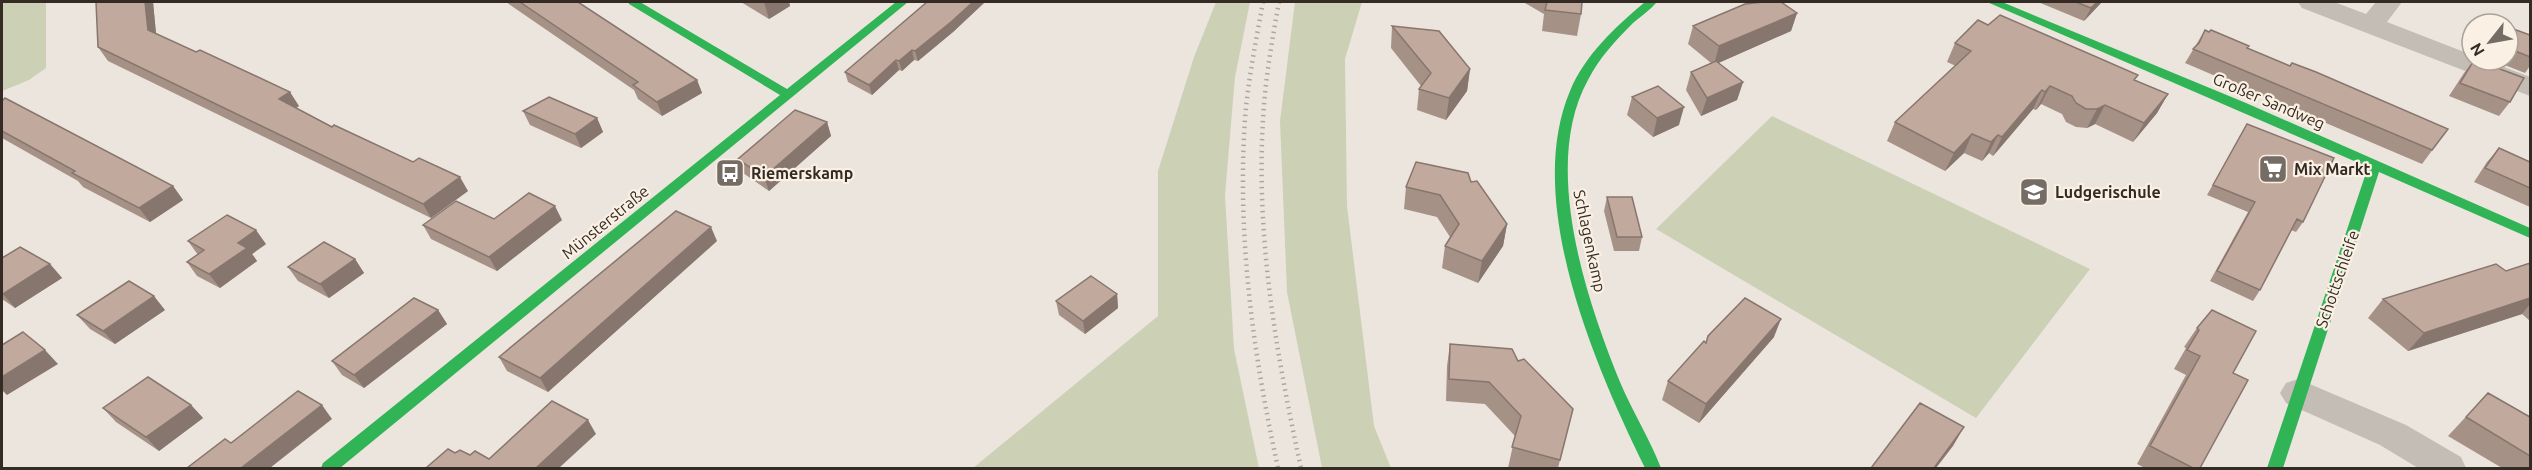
<svg xmlns="http://www.w3.org/2000/svg" width="2532" height="470" font-family="Ubuntu,sans-serif">
	<rect width="100%" height="100%" fill="#ece5dd"/>
	<!-- green -->
	<path fill="#ccd1b6" d="M2,2H46V68L29,80L2,91Z
		M1216,2H1250L1235,77L1225,195L1234,349L1259,468H973L1158,316V171L1194,57Z
		M1295,2H1362L1345,59L1347,206L1374,426L1391,468H1322L1287,292L1280,121Z
		M1772,116L2090,269L1976,418L1656,229Z"/>
	<g fill="none" stroke-linecap="round" stroke-linejoin="round">
		<!-- street -->
		<path fill="#c4bdb6" fill-rule="evenodd" d="M2298,2H2334L2366,14L2376,2H2402L2387,22L2472,55V60H2486L2530,77V96L2302,8Z
			M2298,379L2406,425L2461,457L2466,468H2418L2380,445L2286,403L2280,393L2286,383Z"/>
		<!-- fast -->
		<path fill="#30b455" fill-rule="evenodd" d="M628,2H640L787,89L896,2H908L340,468H321L323,463L780,95L629,4Z
			M1645,2H1657C1650,10 1641,16 1633,23C1616,40 1599,58 1588,80C1541,165 1586,299 1620,382C1632,411 1650,439 1661,468H1645C1596,368 1523,202 1570,91C1585,55 1615,27 1645,2Z
			M1987,2H2002L2246,103L2530,228V238L2379,172L2283,468H2267L2368,167Z"/>
		<!-- rail -->
		<path stroke="#aca6a1" stroke-width="4.5" stroke-dasharray="1.5 4.5" stroke-linecap="butt" d="M1263,2C1256,41 1248,80 1245,119C1237,237 1253,353 1278,468
			M1279,2C1272,41 1265,80 1263,120C1256,238 1276,353 1301,468"/>
	</g>
	<!-- wall -->
	<path fill="#a69187" d="M96,2H153L156,34L299,106L296,108L332,127L468,191L431,218L108,61L98,47Z
		M506,2H578L697,80L702,93L662,116L638,99L634,90Z
		M741,2H789L790,6L769,19Z
		M927,2H985L953,32L918,61L914,60L902,71L899,70L872,95L848,82L845,72Z
		M1523,2H1582L1581,14L1577,36L1542,31L1544,14Z
		M2038,2H2102L2100,4L2084,21Z
		M1797,13L1791,31L1718,63L1743,82L1737,100L1701,116L1686,90L1691,72L1711,63L1688,44L1693,26Z
		M1988,25L2135,80L2168,94L2157,113L2133,142L2095,124L2087,128L2076,127L2066,122L2062,114L2041,104L2036,110L2033,109L1993,156L1989,153L1982,161L1964,153L1945,171L1887,141L1895,122L1956,66L1947,62L1955,43Z
		M1392,26L1470,69L1467,91L1446,120L1417,110L1419,89L1421,86L1391,48Z
		M2508,27L2530,35V66L2525,73L2492,60H2508Z
		M2205,30L2290,66L2448,129L2422,164L2185,63Z
		M2474,60L2510,102L2499,116L2449,96L2464,73Z
		M1632,97L1679,125L1653,137L1627,115Z
		M2,101L173,186L183,200L150,222L83,187L78,181L2,138Z
		M523,111L597,118L603,132L581,148L530,125Z
		M827,122L831,136L769,191L743,173L738,159Z
		M2247,124L2303,222L2296,232L2291,230L2260,290L2253,301L2210,281L2248,212L2207,195Z
		M2499,148L2530,162V207L2474,182L2487,162Z
		M1471,182L1507,224L1503,246L1478,283L1442,268L1445,246L1450,237L1437,217L1404,209L1406,187Z
		M1607,197L1642,237L1639,251H1614L1604,211Z
		M494,219L562,220L497,271L431,239L423,225Z
		M188,241L266,244L252,254L257,261L220,288L197,276L187,262L198,255Z
		M717,241L548,392L507,371L499,357Z
		M2,258L50,264L62,278L15,308L2,299Z
		M355,259L364,273L329,298L298,281L288,267Z
		M2530,263V321L2522,314L2408,351L2368,318L2383,299L2506,271Z
		M1117,294L1118,308L1085,334L1059,315L1056,301Z
		M165,310L115,344L90,329L77,315Z
		M438,310L447,324L364,388L342,375L332,361Z
		M2212,310L2233,373L2200,468H2145L2137,464L2186,375L2174,369L2186,348L2184,347L2197,328Z
		M1774,337L1699,423L1662,400L1668,381L1706,343Z
		M1450,344L1518,361L1573,409L1558,468H1508L1515,436L1485,404L1446,401L1447,366Z
		M2488,393L2530,417V468H2502L2448,436Z
		M191,405L203,418L159,451L116,422L103,408Z"/>
	<!-- shaded-wall -->
	<path fill="#87766e" d="M145,2H153L157,44L148,30Z
		M764,2H789L790,6L769,19Z
		M973,2H985L953,32L918,61L915,51Z
		M2097,2H2102L2100,4L2084,21L2091,8Z
		M1797,13L1791,31L1714,65L1719,46Z
		M912,50L914,60L902,71L899,61Z
		M896,60L899,70L872,95L869,85Z
		M1470,69L1467,91L1446,120L1449,98Z
		M697,80L702,93L662,116L657,102Z
		M1743,82L1737,100L1701,116L1707,98Z
		M2050,86L2041,104L2036,110L2045,92Z
		M2042,90L2033,109L1993,156L2002,137Z
		M290,92L299,106L288,113L279,99Z
		M2168,94L2157,113L2133,142L2144,123Z
		M2105,105L2095,124L2087,128L2097,109Z
		M1684,107L1679,125L1653,137L1657,118Z
		M597,118L603,132L581,148L575,134Z
		M827,122L831,136L769,191L764,177Z
		M1972,134L1964,153L1945,171L1954,153Z
		M1998,135L1989,153L1982,161L1991,142Z
		M460,177L468,191L431,218L423,204Z
		M173,186L183,200L150,222L139,208Z
		M555,206L562,220L497,271L489,257Z
		M1507,224L1503,246L1478,283L1482,261Z
		M711,227L717,241L548,392L540,378Z
		M256,230L266,244L252,254L257,261L220,288L209,274L238,243Z
		M355,259L364,273L329,298L320,284Z
		M50,264L62,278L15,308L3,294Z
		M1117,294L1118,308L1085,334L1083,321Z
		M154,296L165,310L115,344L103,331Z
		M2530,298V304L2522,314L2408,351L2424,333Z
		M438,310L447,324L364,388L354,375Z
		M1781,319L1774,337L1699,423L1706,404Z
		M45,350L58,364L7,395L2,390V377Z
		M191,405L203,418L159,451L146,437Z
		M322,405L332,419L270,468H241Z
		M588,420L596,434L559,468H536Z
		M1964,427L1953,446L1936,468H1934Z"/>
	<!-- building -->
	<path fill="#c1a99d" stroke="#87766e" stroke-width="1.5" d="M96,2H145L148,30L196,52L200,50L290,92L279,99L332,127L334,125L413,162L419,158L460,177L423,204L98,47Z
		M520,2H578L697,80L657,102L633,85L638,82Z
		M927,2H973L951,22L915,51L912,50L899,61L896,60L869,85L845,72Z
		M1547,2H1582L1581,14L1545,10Z
		M1763,2H1781L1797,13L1719,46L1693,26L1745,4Z
		M2076,2H2097L2091,8Z
		M2000,15L2138,75L2134,80L2168,94L2144,123L2105,105L2097,109H2086L2076,103L2072,96L2050,86L2045,92L2042,90L2002,137L1998,135L1991,142L1972,134L1954,153L1895,122L1971,51L1955,43L1978,20L1988,25Z
		M1392,26L1439,31L1470,69L1449,98L1419,89L1431,73Z
		M2508,27L2530,35V57L2508,48Z
		M2205,30L2209,32L2211,30L2249,46L2247,48L2290,66L2292,63L2316,72L2448,129L2432,150L2193,49L2199,43Z
		M2474,60H2476L2524,78L2510,102L2460,83Z
		M1716,61L1743,82L1707,98L1691,72Z
		M1658,86L1684,107L1657,118L1632,97Z
		M549,97L597,118L575,134L523,111Z
		M5,98L173,186L139,208L72,173L75,171L2,131V101Z
		M795,110L827,122L764,177L738,159Z
		M2247,124L2334,158L2303,222L2297,219L2260,290L2217,271L2255,202L2213,185Z
		M2499,148L2530,162V188L2485,168Z
		M1416,162L1468,173L1471,182L1477,181L1507,224L1482,261L1445,246L1459,224L1440,195L1406,187Z
		M529,193L555,206L489,257L423,225L456,201L494,219Z
		M1607,197H1632L1642,237H1617Z
		M676,211L711,227L540,378L499,357Z
		M227,215L256,230L238,243L247,248L209,274L187,262L204,250L188,241Z
		M324,242L355,259L320,284L288,267Z
		M20,247L50,264L3,294L2,293V258Z
		M2530,263V298L2424,333L2383,299L2496,264L2506,271Z
		M1091,276L1117,294L1083,321L1056,301Z
		M129,281L154,296L103,331L77,315Z
		M414,298L438,310L354,375L332,361Z
		M1745,298L1781,319L1706,404L1668,381L1704,341L1706,343L1708,336Z
		M2212,310L2256,331L2233,373L2248,380L2200,468H2193L2150,446L2200,356L2187,350L2199,330L2197,328Z
		M23,332L45,350L2,377V345Z
		M1450,344L1512,349L1518,361L1524,359L1573,409L1560,460L1512,447L1521,416L1489,382L1449,379Z
		M148,377L191,405L146,437L103,408Z
		M298,391L322,405L241,468H187L225,439L231,443Z
		M2488,393L2530,417V456L2466,417Z
		M552,401L588,420L536,468H429L427,467L448,449L455,453L460,450L470,455L475,451L489,459Z
		M1920,403L1964,427L1934,468H1871Z"/>
	<!-- icons -->
	<defs>
		<g id="supermarket-square" transform="scale(1.5)"><rect x="-9" y="-9" width="18" height="18" rx="4" fill="#756c65" stroke="#faf0e3"/><path d="M-6-5.5h2.5l.6 2H6L4.5 2H-2.5L-4.4-4H-6ZM-1.5 3.2a1.3 1.3 0 1 0 .1 0ZM3 3.2a1.3 1.3 0 1 0 .1 0Z" fill="#fff"/></g>
		<g id="bus-square" transform="scale(1.5)"><rect x="-9" y="-9" width="18" height="18" rx="4" fill="#756c65" stroke="#faf0e3"/><path d="M-5-6H5V4H4V6H2V4H-2V6H-4V4H-5ZM-3.5-4V0h7V-4ZM-3.5 1.2v1.5H-2V1.2ZM2 1.2v1.5H3.5V1.2Z" fill="#fff"/></g>
		<g id="school-square" transform="scale(1.5)"><rect x="-9" y="-9" width="18" height="18" rx="4" fill="#756c65" stroke="#faf0e3"/><path d="M0-5L7-2L0 1L-7-2ZM-4 1L0 2.5L4 1V4Q0 6-4 4Z" fill="#fff"/></g>
	</defs>
	<g fill-rule="evenodd">
		<use href="#supermarket-square" x="2273" y="169"/>
		<use href="#bus-square" x="730" y="173"/>
		<use href="#school-square" x="2034" y="192"/>
	</g>
	<g text-anchor="middle" stroke-width="4.5" stroke-linejoin="round" paint-order="stroke">
		<!-- street labels -->
		<g font-size="16" fill="#352b25" stroke="#faf0e3">
			<text transform="translate(2269 101) rotate(23)" y="6">Großer Sandweg</text>
			<text transform="translate(605 222) rotate(-39)" y="6">Münsterstraße</text>
			<text transform="translate(1590 241) rotate(78)" y="6">Schlagenkamp</text>
			<text transform="translate(2337 279) rotate(-71)" y="6">Schottschleife</text>
		</g>
		<!-- poi labels -->
		<g font-size="16" font-weight="bold" fill="#352b25" stroke="#faf0e3" text-anchor="start">
			<text x="2294" y="175">Mix Markt</text>
			<text x="751" y="179">Riemerskamp</text>
			<text x="2055" y="198">Ludgerischule</text>
		</g>
	</g>
	<!-- border -->
	<rect width="2532" height="470" fill="none" stroke="#352b25" stroke-width="6"/>
	<!-- north arrow -->
	<g transform="translate(2490 42) rotate(239)"><circle r="28" fill="#faf0e3" stroke="#aba197" stroke-width="1.5"/>
	<path d="M0-4.5L10 22L0 15L-10 22Z" fill="#756c65"/>
	<text y="-9" font-size="16" font-weight="bold" text-anchor="middle" fill="#352b25">N</text>
	</g>
</svg>
